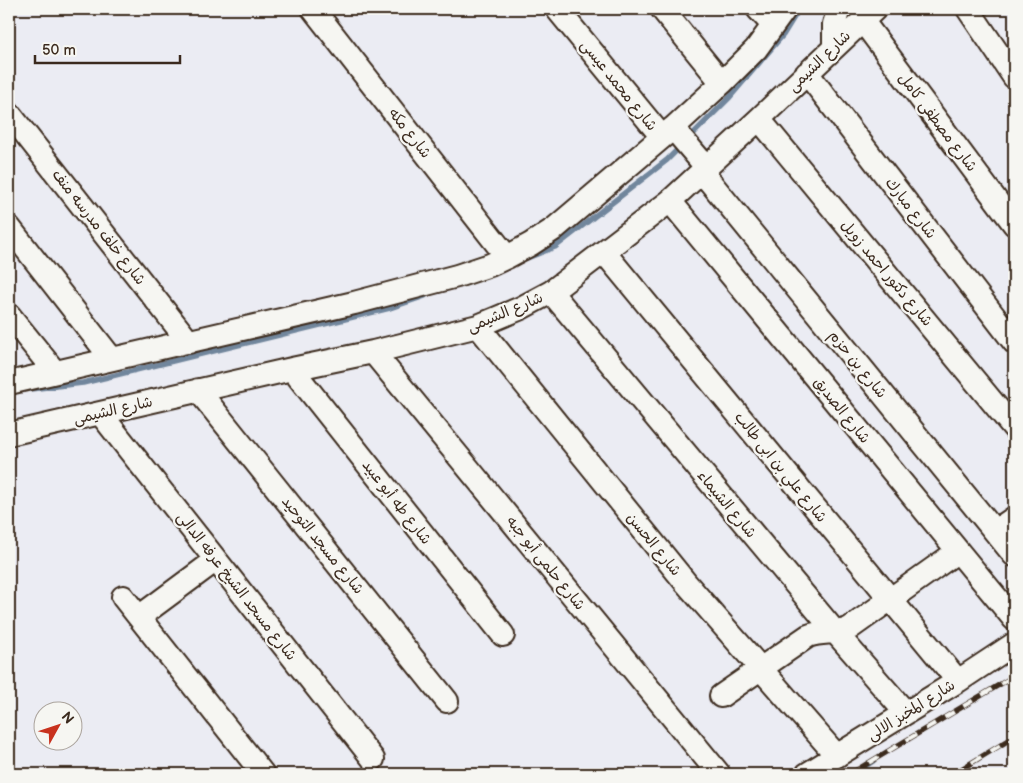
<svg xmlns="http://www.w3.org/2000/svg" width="1023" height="783" font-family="'Balsamiq Sans','Playpen Sans Arabic',sans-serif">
	<rect width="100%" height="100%" fill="#ebecf3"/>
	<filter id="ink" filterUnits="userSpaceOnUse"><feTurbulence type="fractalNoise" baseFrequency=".02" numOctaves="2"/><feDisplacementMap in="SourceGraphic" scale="10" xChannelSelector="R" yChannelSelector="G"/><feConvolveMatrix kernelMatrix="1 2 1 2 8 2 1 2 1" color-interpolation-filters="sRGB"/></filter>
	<g filter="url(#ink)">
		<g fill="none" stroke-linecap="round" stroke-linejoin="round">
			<!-- stream -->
			<path stroke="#71869c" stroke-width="5.5" d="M689,138L730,97L783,35L799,9
				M527,258L555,247L667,160L682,145
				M30,389L83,383L390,308L425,296
				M854,774L873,761"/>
			<!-- street casing -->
			<g stroke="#3b2a1e" stroke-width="26">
				<path id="street" d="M313,9L507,257
					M557,9L662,137
					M662,9L722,83
					M758,9L773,25
					M968,9L1014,77
					M862,20L1014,224
					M834,47V24L839,9
					M807,73L1014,342
					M9,113L189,342
					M759,119L1014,428
					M673,128L707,168
					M702,172L1014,555
					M670,201L1014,619
					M9,227L112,359
					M604,252L958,681
					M551,292L836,633L906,713
					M9,315L55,372
					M478,326L686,583L837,756
					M373,352L719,774
					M292,369L503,635
					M9,383L354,303L457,276L490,265L507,257L531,244L554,229L673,128L722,83L756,49L785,9
					M198,390L447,701
					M100,413L373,759
					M9,434L292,369L373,352L478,326L521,308L551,292L670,201L759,119L875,9
					M995,531L1014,518
					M123,597L263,774
					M139,617L216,560
					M721,696L808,636C822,630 836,635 850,628L958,551
					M807,774L958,681L1014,644"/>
			</g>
			<!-- street -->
			<use href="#street" stroke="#f6f6f2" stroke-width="22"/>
			<!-- rail casing -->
			<g stroke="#3b2a1e" stroke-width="5.5">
				<path id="rail" d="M850,774L1014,676
					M953,774L1014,737"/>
			</g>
			<!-- rail -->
			<use href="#rail" stroke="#f6f6f2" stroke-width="4" stroke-dasharray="11" stroke-linecap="butt"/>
		</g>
	</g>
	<g text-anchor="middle" stroke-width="4.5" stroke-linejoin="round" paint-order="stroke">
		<!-- street labels -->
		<g font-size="15" fill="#3b2a1e" stroke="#f6f6f2">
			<text transform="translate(819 61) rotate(-44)" y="5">شارع الشيمى</text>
			<text transform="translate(619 85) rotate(51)" y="5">شارع محمد عيسى</text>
			<text transform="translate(938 122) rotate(53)" y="5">شارع مصطفى كامل</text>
			<text transform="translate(410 133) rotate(52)" y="5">شارع مكه</text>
			<text transform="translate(911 208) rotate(52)" y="5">شارع مبارك</text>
			<text transform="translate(99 227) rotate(52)" y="5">شارع خلف مدرسه منف</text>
			<text transform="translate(887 273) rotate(50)" y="5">شارع دكتور احمد زويل</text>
			<text transform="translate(505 312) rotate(-23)" y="5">شارع الشيمى</text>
			<text transform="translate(858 364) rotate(51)" y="5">شارع بن حزم</text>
			<text transform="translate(113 410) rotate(-13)" y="5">شارع الشيمى</text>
			<text transform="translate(842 410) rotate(51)" y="5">شارع الصديق</text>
			<text transform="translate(781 467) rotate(51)" y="5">شارع علي بن ابى طالب</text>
			<text transform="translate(397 502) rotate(52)" y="5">شارع طه أبو عبيد</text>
			<text transform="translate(727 504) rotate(50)" y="5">شارع الشيماء</text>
			<text transform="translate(654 544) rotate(51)" y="5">شارع الحسن</text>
			<text transform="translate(323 545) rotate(51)" y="5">شارع مسجد التوحيد</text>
			<text transform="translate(546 563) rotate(51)" y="5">شارع حلمى أبو جبه</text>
			<text transform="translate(237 586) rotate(52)" y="5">شارع مسجد الشيخ عرفه الدالى</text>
			<text transform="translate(911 710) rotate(-32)" y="5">شارع المخبز الالى</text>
		</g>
	</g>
	<!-- margin -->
	<rect width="1023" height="783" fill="none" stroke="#f6f6f2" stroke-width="30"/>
	<rect x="15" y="15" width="993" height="753" fill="none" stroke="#3b2a1e" stroke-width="2" filter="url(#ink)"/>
	<!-- north arrow -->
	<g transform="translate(58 726) rotate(50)"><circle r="24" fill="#f6f6f2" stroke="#aba49d"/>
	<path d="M0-4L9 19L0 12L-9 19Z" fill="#c8321e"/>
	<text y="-8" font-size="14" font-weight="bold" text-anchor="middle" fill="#3b2a1e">N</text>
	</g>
	<!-- scale -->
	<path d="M35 55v8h145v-8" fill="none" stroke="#3b2a1e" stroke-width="2.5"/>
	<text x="42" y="55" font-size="15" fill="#3b2a1e" stroke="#f6f6f2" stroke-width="4" paint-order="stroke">50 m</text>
</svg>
